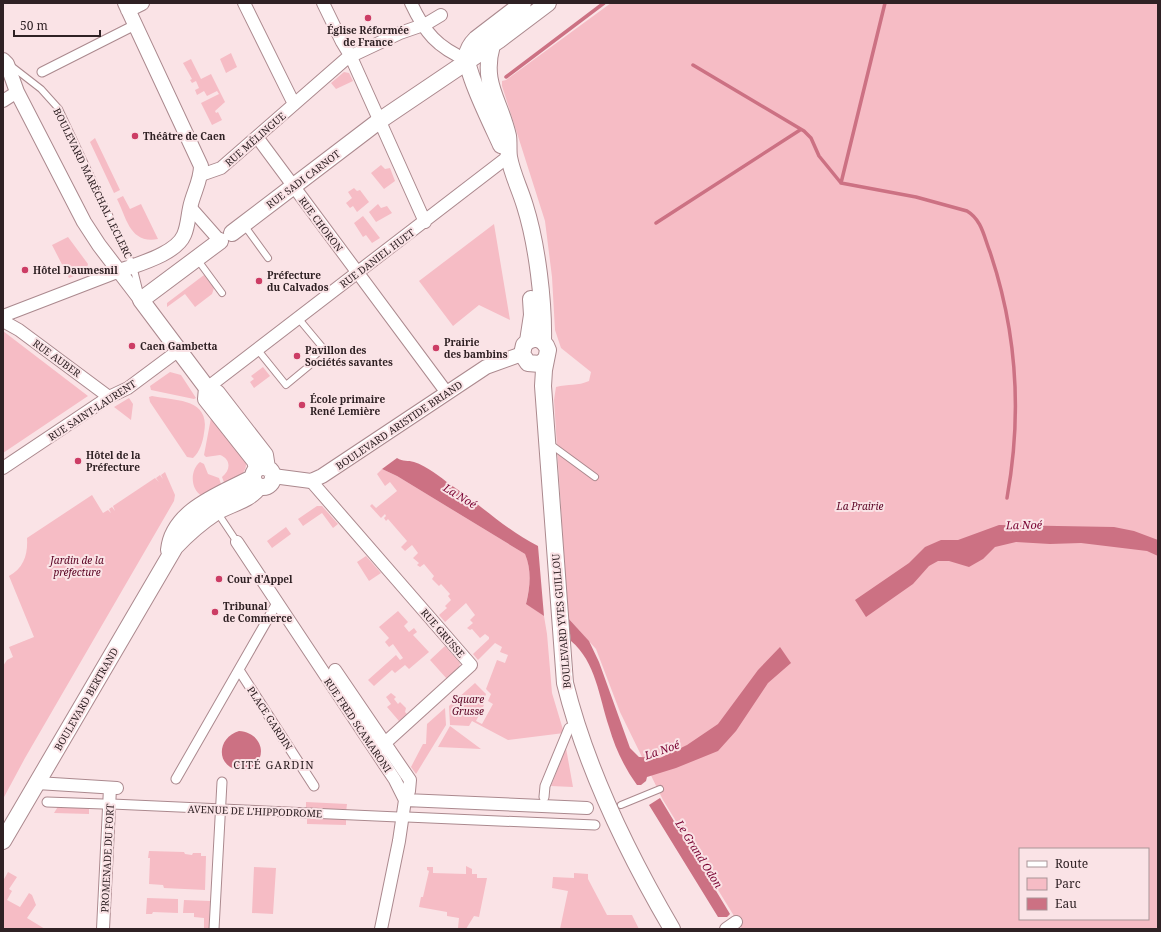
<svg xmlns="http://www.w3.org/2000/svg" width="1161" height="932" font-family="'Noto Serif',serif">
	<rect width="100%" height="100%" fill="#fae3e6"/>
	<!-- green -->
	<path fill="#f6bcc5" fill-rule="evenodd" d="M611,3H1158V929H742L663,800L620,712L596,649L568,618L554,400L556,387C568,384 578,386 589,381L591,372L561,348L555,330L552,277L545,221L502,86V81L506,80ZM1020,849H1148V919H1020Z
		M231,53L237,67L226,73L220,59Z
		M191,59L201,79L211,74L225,102L215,111L216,113L218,112L222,120L212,125L201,103L219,94L217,91L207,96L204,91L197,95L195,90L199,88L196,81L192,83L190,80L192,79L183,63Z
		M344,72L349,73L353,81L336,89L331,83Z
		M95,138L120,190L114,193L90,142Z
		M381,165L385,169L390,168L395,181L384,189L371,173Z
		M354,188L357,191L360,190L369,202L357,212L353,206L350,208L346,203L352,198L348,192Z
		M123,196L130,209L141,204L158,239C130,244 127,219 117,199Z
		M378,204L381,208L387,206L392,213L376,222L369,212Z
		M363,216L380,238L372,243L366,235L363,237L354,223Z
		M494,224L510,320L479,305L453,326L419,281Z
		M68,237L88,264L86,271L69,278L52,245Z
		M204,275L214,288L212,294L195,307L185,294L167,307V303Z
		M3,331L88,396L3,453Z
		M263,367L270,376L254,388L250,382L254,379L251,376Z
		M170,372L181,375L196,398L194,399L151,390L150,386Z
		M152,396C176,401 211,398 204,433C203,441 200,452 193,458L187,457L150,402L149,397Z
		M129,398L133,404L131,420L114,407Z
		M211,418L246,463C247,475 234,479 225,485L222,477C231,470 231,459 220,455L206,457L204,455Z
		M200,462L204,464L208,474L219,478L222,487L202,496C190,489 190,470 200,462Z
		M382,469L397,476L525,554C532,571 530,587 526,603L544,616L547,634L552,693L564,733L508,740L472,721L469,726L450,725L449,706L475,683L486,694L482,704L484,705L476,721L482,724L493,704L488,701L491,694L486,689L497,660L505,663L508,655L500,652L502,647L495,643L478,660L473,654L489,639V637L485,634L480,638L472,629L470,630L467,628L473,623L470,620L475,615L466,603L445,622L439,615L447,608L445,606L451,600L448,596L450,594L441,584L439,586L432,579L434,576L424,564L420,567L417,565L419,563L413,558L418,553L412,545L405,551L401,547L407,541L388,519L386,521L384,518L386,516L385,514L381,518L370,506L372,504L376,508L397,491L390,482L385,486L377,474Z
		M165,472L175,495L174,501L25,758L3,799V666L7,660L13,657L9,647L34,637L9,576C24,568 28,554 27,538L92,495L103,513L108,510L111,513L109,509L112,507L115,511L113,506L155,478L159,482L156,478L160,475L163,479L161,475Z
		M317,506H322L338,524L333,528L322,513L303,526L298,519Z
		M286,527L291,534L272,548L267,541Z
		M366,556L381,573L369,581L357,562Z
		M398,611L408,622L404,626L409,632L414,628L417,632L413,635L429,652L409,669L405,665L395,673L392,670L374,686L368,680L396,655L400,660L403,658L393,644L389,647L385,642L389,638L379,627Z
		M445,646L460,663L459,668L447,679L430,660Z
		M391,693L396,697L394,699L398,704L400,702L406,708L405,712L407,714L399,721L387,707L391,704L386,697Z
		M445,708L446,725L416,774L411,767L423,744H426L427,724Z
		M450,726L481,749L438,747Z
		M566,748L573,787L551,786Z
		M306,802L347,804L346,812L306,810Z
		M59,805L89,807V814L54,813Z
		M307,817L346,819V825L307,824Z
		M149,851L184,852L185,854L192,855L193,853H201V856H206L205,890L164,888L163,885L149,884L150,858H148Z
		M466,866L472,869V874H477V878H487L479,917L474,916L466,929L458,928L459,918L447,916V912L419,907L421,897H423L429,871L427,870V867H433V873L466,874Z
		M254,867L276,868L273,914L252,913Z
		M8,872L17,877L9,889L12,891L7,900L20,907L29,893L32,895L36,905L27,918L45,929H3V881Z
		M574,873L588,874V879L607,915H632L639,929H560L568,891L552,888L553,877L574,878Z
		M147,898L178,899V913L153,912L152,914H146Z
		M184,900L210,901L209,929H204V918L194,917V913H183Z"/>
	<!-- water -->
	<path fill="#cc7183" d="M397,458C403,462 408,460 414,462C427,466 440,477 451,485C481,505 506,530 538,546L544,616L526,604C530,587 532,571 525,554L397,476L382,469Z
		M999,525L1114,527L1134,531L1158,540V556L1147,551L1081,543L1050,544L1016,542L995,547L983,559L969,567L949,561H938L929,566L913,584L866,617L855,600L909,563L925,547L941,540H958Z
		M568,618L589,641L599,662L630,748L639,757L660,758L687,745L718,724L758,670L780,647L791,663L768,683L736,731L718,751L676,768L647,777L646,781L641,785H637C624,767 615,748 609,727C599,697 596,662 571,641Z
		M239,731C266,733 269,765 243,771V765H239L237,770C215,764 218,737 239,731Z
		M660,798L730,914L727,917H718L649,805Z"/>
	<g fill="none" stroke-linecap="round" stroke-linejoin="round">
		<!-- stream -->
		<path stroke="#cc7183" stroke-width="3.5" d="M693,65L804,131L811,138L819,156L841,183L916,197L967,211C982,220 984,237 990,252C1017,332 1022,415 1007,498
			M506,77L604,3
			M841,183L885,3
			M656,223L800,130"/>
		<!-- service casing -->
		<g stroke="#ab898e" stroke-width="8">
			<path id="service" d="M10,65L41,89L59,109L133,266L139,290
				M244,225L268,258
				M197,259L222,293
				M298,318L323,348L310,360
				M257,349L286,385L309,366
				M550,444L595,477
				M217,512L237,542
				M621,805L660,789"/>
		</g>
		<!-- pedestrian casing -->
		<g stroke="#ab898e" stroke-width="11">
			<path id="pedestrian" d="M42,72L131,27
				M239,670L314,786
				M176,779L277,603
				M544,797L545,786L569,728
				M47,802L103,804
				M112,804L398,817
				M407,817L595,825
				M214,929L222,782"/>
		</g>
		<!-- minor casing -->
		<g stroke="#ab898e" stroke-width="14">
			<path id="minor" d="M244,3L294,104
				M323,3L342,42L351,57L425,222
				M411,3C425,33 437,47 467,60
				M3,101L17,92
				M257,137L447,393
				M201,175L221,168L347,58L400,33L426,24L441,15
				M190,207L220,241
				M3,316L120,271
				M3,321L19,330L109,397
				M207,388L509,156
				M3,468L109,397L128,388L179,350
				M311,481L471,665L385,743
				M237,542L395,780L405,800L399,841L381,929
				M335,670L410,780L409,791L405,800
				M37,783L117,788
				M405,800L587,808
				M103,929L110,788
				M726,929L736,922"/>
		</g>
		<!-- tertiary casing -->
		<g stroke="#ab898e" stroke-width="16">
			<path id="tertiary" d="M128,10L142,3
				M3,60L7,64L17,92L84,222L99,245L141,300
				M120,271C138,264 176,254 184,235C188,226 188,217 190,208C193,193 201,181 201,166L125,3
				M273,476L311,481L322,476L486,367L522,354"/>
		</g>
		<!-- secondary casing -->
		<g stroke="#ab898e" stroke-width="18">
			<path id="secondary" d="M492,45C481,84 500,100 508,136C509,142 508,150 509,157C512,174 520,189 525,206C537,244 544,302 543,342
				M501,145C493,127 465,71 467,55C468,48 472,43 476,39L523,3
				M232,233L379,121L499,40L548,3
				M220,241L141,300L207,388L217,393L265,455L267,468
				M528,341L532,315L531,299
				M546,359L540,364L528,363L522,354L524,345C532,335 544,338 548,350L544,370L543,386L565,683C586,768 628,854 672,929
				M207,388L206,399L255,461L257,468
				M253 477a10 10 0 1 1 20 0a10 10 0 1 1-20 0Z
				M169,550C173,510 222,494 252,478
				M3,841L175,547C187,534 201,522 216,512C230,504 250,500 259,487"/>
		</g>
		<!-- service -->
		<use href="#service" stroke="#fff" stroke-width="6"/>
		<!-- pedestrian -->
		<use href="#pedestrian" stroke="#fff" stroke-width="9"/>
		<!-- minor -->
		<use href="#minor" stroke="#fff" stroke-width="12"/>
		<!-- tertiary -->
		<use href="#tertiary" stroke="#fff" stroke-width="14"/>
		<!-- secondary -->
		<use href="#secondary" stroke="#fff" stroke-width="16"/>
	</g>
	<!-- markers -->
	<g fill="#cc3d65" stroke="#fae3e6" stroke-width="1.5">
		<circle cx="368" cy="18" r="4"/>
		<circle cx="135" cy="136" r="4"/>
		<circle cx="25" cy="270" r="4"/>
		<circle cx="259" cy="281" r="4"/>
		<circle cx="132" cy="346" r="4"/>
		<circle cx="436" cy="348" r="4"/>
		<circle cx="297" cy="356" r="4"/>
		<circle cx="302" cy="405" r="4"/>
		<circle cx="78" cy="461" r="4"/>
		<circle cx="219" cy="579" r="4"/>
		<circle cx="215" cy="612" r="4"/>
	</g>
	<g text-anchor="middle" stroke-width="4" stroke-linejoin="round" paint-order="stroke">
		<!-- poi labels -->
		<g font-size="10" font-weight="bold" fill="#2f2124" stroke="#fae3e6" text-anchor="start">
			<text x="368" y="34" text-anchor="middle">Église Réformée<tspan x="368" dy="12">de France</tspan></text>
			<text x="143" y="140">Théâtre de Caen</text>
			<text x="33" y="274">Hôtel Daumesnil</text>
			<text x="267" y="279">Préfecture<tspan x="267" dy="12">du Calvados</tspan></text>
			<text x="444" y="346">Prairie<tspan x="444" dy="12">des bambins</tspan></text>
			<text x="140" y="350">Caen Gambetta</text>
			<text x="305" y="354">Pavillon des<tspan x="305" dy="12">Sociétés savantes</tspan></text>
			<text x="310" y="403">École primaire<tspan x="310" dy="12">René Lemière</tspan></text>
			<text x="86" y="459">Hôtel de la<tspan x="86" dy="12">Préfecture</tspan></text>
			<text x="227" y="583">Cour d'Appel</text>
			<text x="223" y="610">Tribunal<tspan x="223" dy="12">de Commerce</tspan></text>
		</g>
		<!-- street labels -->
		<g font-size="10" fill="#2f2124" stroke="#fae3e6">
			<text transform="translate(255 139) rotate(-41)" y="4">RUE MÉLINGUE</text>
			<text transform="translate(303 179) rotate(-37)" y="4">RUE SADI CARNOT</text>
			<text transform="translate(93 183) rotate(64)" y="4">BOULEVARD MARÉCHAL LECLERC</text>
			<text transform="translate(321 224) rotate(53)" y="4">RUE CHORON</text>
			<text transform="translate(377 258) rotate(-37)" y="4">RUE DANIEL HUET</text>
			<text transform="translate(57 358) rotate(36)" y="4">RUE AUBER</text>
			<text transform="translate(92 410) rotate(-33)" y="4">RUE SAINT-LAURENT</text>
			<text transform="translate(399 425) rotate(-34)" y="4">BOULEVARD ARISTIDE BRIAND</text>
			<text transform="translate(561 621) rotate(-95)" y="4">BOULEVARD YVES GUILLOU</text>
			<text transform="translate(443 633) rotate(49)" y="4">RUE GRUSSE</text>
			<text transform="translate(86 699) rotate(-60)" y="4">BOULEVARD BERTRAND</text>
			<text transform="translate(270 718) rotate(57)" y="4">PLACE GARDIN</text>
			<text transform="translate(358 725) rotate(56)" y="4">RUE FRED SCAMARONI</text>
			<text transform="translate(255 811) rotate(2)" y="4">AVENUE DE L'HIPPODROME</text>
			<text transform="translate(107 858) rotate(-87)" y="4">PROMENADE DU FORT</text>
		</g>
		<!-- park labels -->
		<g font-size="10" font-style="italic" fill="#580121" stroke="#fae3e6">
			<text x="860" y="510">La Prairie</text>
			<text x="77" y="564">Jardin de la<tspan x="77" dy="12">préfecture</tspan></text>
			<text x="468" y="703">Square<tspan x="468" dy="12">Grusse</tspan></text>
		</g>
		<!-- water labels -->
		<g font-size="11" font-style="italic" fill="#790231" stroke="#fae3e6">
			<text transform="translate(460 496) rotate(31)" y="4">La Noé</text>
			<text transform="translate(1024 525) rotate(-1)" y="4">La Noé</text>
			<text transform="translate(662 750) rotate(-19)" y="4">La Noé</text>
			<text transform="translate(699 854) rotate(58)" y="4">Le Grand Odon</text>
		</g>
		<!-- neighbourhood labels -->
		<g font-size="11" letter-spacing="1" fill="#2f2124" stroke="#fae3e6">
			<text x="274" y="769">CITÉ GARDIN</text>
		</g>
	</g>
	<!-- border -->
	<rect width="1161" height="932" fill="none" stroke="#2f2124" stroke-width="8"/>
	<!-- legend -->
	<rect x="1019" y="848" width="130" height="72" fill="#fae3e6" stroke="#a99598"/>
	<rect x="1027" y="861" width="20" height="6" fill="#ffffff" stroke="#a99598"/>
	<text x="1055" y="868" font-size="12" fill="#2f2124">Route</text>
	<rect x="1027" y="878" width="20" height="12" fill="#f6bcc5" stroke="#a99598"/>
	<text x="1055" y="888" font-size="12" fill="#2f2124">Parc</text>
	<rect x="1027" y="898" width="20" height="12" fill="#cc7183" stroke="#a99598"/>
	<text x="1055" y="908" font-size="12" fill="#2f2124">Eau</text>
	<!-- scale -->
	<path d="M14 30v6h86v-6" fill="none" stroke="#2f2124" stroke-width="2"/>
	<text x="20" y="30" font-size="12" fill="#2f2124" stroke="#fae3e6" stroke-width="3" paint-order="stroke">50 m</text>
</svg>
